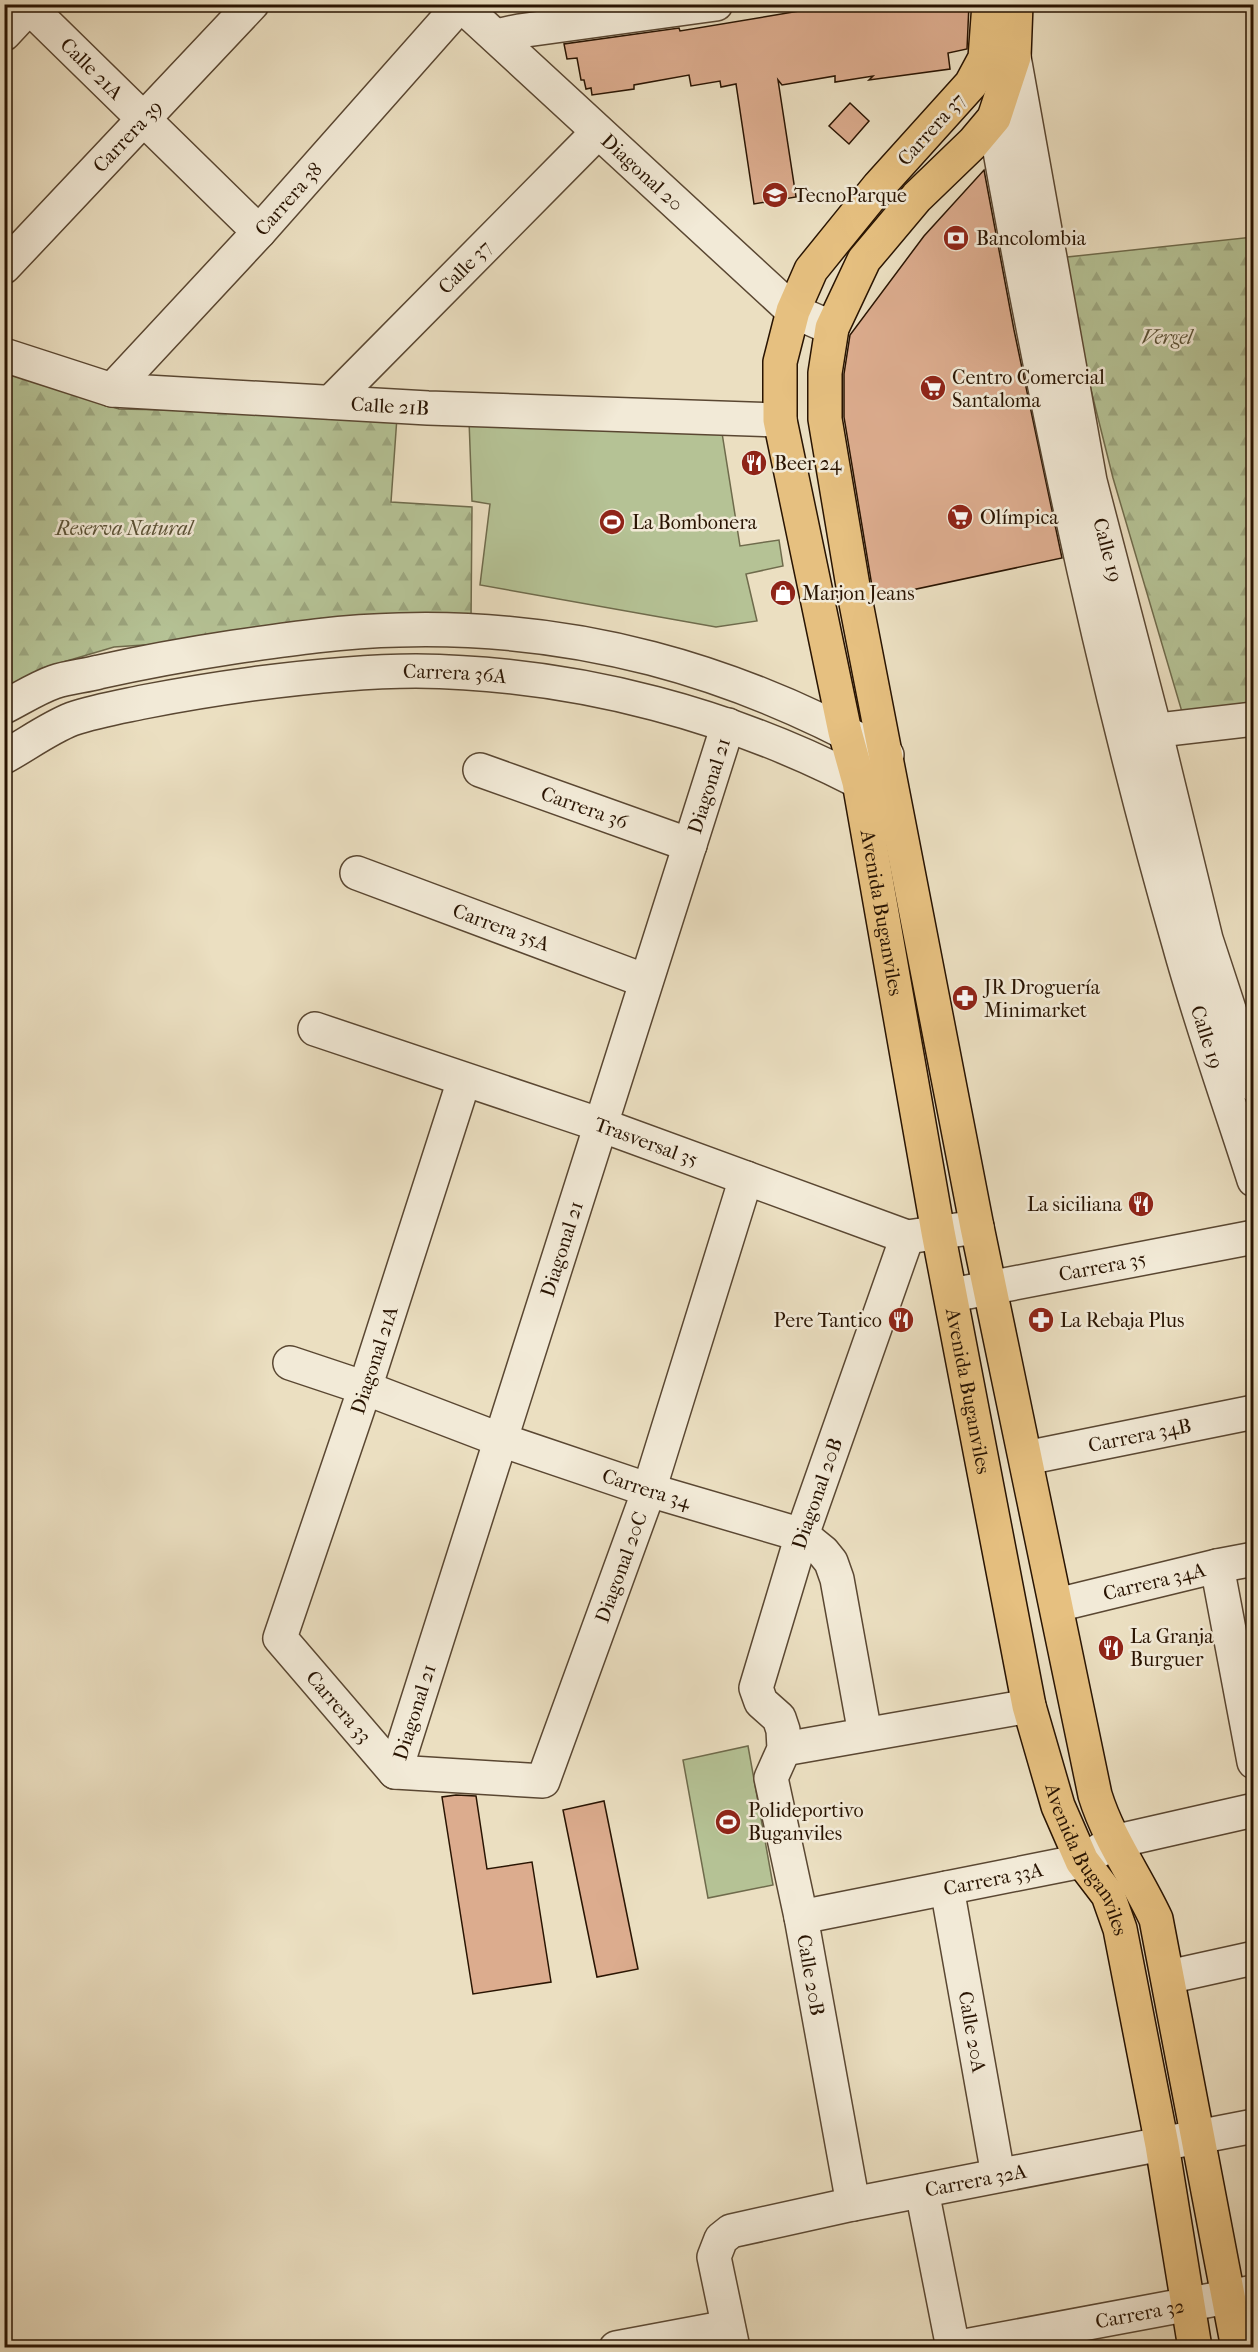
<svg xmlns="http://www.w3.org/2000/svg" width="1258" height="2352" font-family="'IM FELL French Canon',serif">
	<defs>
		<pattern id="forest-firs" width="22" height="20" patternUnits="userSpaceOnUse" patternTransform="scale(1.5)"><rect width="22" height="20" fill="#b5c295"/><path d="M5 1l3.5 6h-7zM16 11l3.5 6h-7z" fill="#9ca67f"/></pattern>
	</defs>
	<rect width="100%" height="100%" fill="#ebdfc1"/>
	<filter id="stains"><feTurbulence type="fractalNoise" baseFrequency=".00333" numOctaves="4"/><feColorMatrix values="0 0 0 0 .2 0 0 0 0 .09 0 0 0 0 .02 0 0 0 .5 -.17"/></filter>
	<radialGradient id="worn" r=".72"><stop offset=".6" stop-color="#630" stop-opacity="0"/><stop offset="1" stop-color="#630" stop-opacity=".3"/></radialGradient>
	<!-- grass -->
	<path fill="#b5c295" stroke="#6f6b4c" stroke-width="1.5" d="M469,420L722,433L740,546L779,540L783,566L746,574L757,621L716,627L480,585L490,504L472,501Z
		M748,1746L773,1885L708,1898L683,1760Z"/>
	<!-- forest -->
	<path fill="url(#forest-firs)" stroke="#6f6b4c" stroke-width="1.5" d="M1253,237V703L1182,712L1113,478L1058,258Z
		M5,373L119,409L316,413L397,417L391,502L472,507L471,623L114,647L43,668L5,688Z"/>
	<!-- building -->
	<path fill="#dcac8e" stroke="#291402" stroke-width="1.5" d="M841,4H969L967,49L948,53L950,69L869,80L873,76L835,82V76L782,85L778,80L796,197L754,204L736,84L721,87L720,81L691,86L689,75L634,85V89L592,95L591,88L586,89L584,80H581L577,58L567,59L564,44L679,28L680,31Z
		M850,103L869,121L849,144L829,126Z
		M984,170L1014,330L1062,558L874,598L844,417V374L850,335L924,236Z
		M456,1795L476,1796L487,1869L532,1862L551,1982L473,1994L442,1797Z
		M604,1801L638,1969L597,1977L563,1810Z"/>
	<g fill="none" stroke-linecap="round" stroke-linejoin="round">
		<!-- minor casing -->
		<g stroke="#5a4732" stroke-width="36">
			<g id="minor">
				<path id="s1" d="M26,4L259,232"/>
				<path id="s2" d="M460,4L793,311L832,328"/>
				<path d="M4,34L32,4"/>
				<path d="M496,36L519,31L716,4"/>
				<path id="s3" d="M1014,57L1090,481L1155,730L1206,939L1254,1085"/>
				<path id="s4" d="M994,118C1043,396 1101,673 1179,944C1201,1024 1229,1102 1254,1180"/>
				<path id="s5" d="M4,267L252,4"/>
				<path id="s6" d="M4,355L112,390L428,408L780,420"/>
				<path id="s7" d="M112,390L259,232L460,5"/>
				<path id="s8" d="M331,402L598,132"/>
				<path d="M4,707C20,699 37,688 54,682C68,677 84,676 99,672C144,662 188,654 234,647C289,639 344,631 399,630C575,625 734,669 887,755"/>
				<path d="M1133,733L1254,719"/>
				<path id="s9" d="M4,757C26,745 49,728 72,719C95,711 119,707 143,702C179,695 215,689 252,684C306,677 361,671 416,671C577,673 738,715 880,793"/>
				<path id="s10" d="M480,770L690,845"/>
				<path id="s11" d="M357,873L646,981"/>
				<path id="s12" d="M315,1029L601,1125L907,1237L977,1227"/>
				<path id="s13" d="M464,1080L365,1388L280,1638L395,1772L543,1781L649,1490L746,1178"/>
				<path id="s14" d="M952,1295L1254,1237"/>
				<path id="s15" d="M290,1363L365,1388L501,1440L649,1490L802,1535L823,1552L831,1562L837,1579L865,1734"/>
				<path id="s16" d="M1026,1458L1254,1412"/>
				<path d="M1217,1566L1254,1762"/>
				<path id="s17" d="M1057,1605L1217,1566L1254,1559"/>
				<path d="M784,1749L1029,1706"/>
				<path id="s18" d="M395,1772L728,725"/>
				<path id="s19" d="M947,1888L998,2175"/>
				<path id="s20" d="M801,1917L1082,1861L1113,1842L1254,1810"/>
				<path d="M1168,1977L1254,1958"/>
				<path d="M922,2191L953,2348"/>
				<path id="s21" d="M853,2204L801,1917L771,1778L784,1749L783,1730L779,1718L761,1702L756,1688L802,1535L907,1237"/>
				<path d="M616,2348L728,2327"/>
				<path id="s22" d="M733,2348L714,2257L721,2239L731,2231L853,2204L1254,2126"/>
				<path id="s23" d="M954,2348L1254,2292"/>
			</g>
		</g>
		<!-- major casing -->
		<g stroke="#291402" stroke-width="36">
			<g id="major">
				<path id="s24" d="M989,4L985,58L971,84L879,186L811,270L793,311L780,362V420L845,732L859,782L938,1232L1029,1706L1058,1806L1082,1861L1108,1895L1120,1929L1162,2145L1195,2348"/>
				<path d="M1016,4L1014,57L994,118L973,143L917,197L864,260L832,328L825,373V419L855,598L977,1227L1095,1795C1109,1840 1136,1876 1156,1919L1238,2348"/>
			</g>
		</g>
		<!-- minor -->
		<use href="#minor" stroke="#f2ead7" stroke-width="33"/>
		<!-- major -->
		<use href="#major" stroke="#e6c080" stroke-width="33"/>
	</g>
	<!-- icons -->
	<defs>
		<g id="university-disc" transform="scale(1.35)"><circle r="9.5" fill="#8f2418" stroke="#f2ead7"/><path d="M0-5L7-2L0 1L-7-2ZM-4 1L0 2.5L4 1V4Q0 6-4 4Z" fill="#fff"/></g>
		<g id="bank-disc" transform="scale(1.35)"><circle r="9.5" fill="#8f2418" stroke="#f2ead7"/><path d="M-6-4H6V4H-6ZM0-2.3a2.3 2.3 0 1 0 0 4.6a2.3 2.3 0 1 0 0-4.6Z" fill="#fff"/></g>
		<g id="supermarket-disc" transform="scale(1.35)"><circle r="9.5" fill="#8f2418" stroke="#f2ead7"/><path d="M-6-5.5h2.5l.6 2H6L4.5 2H-2.5L-4.4-4H-6ZM-1.5 3.2a1.3 1.3 0 1 0 .1 0ZM3 3.2a1.3 1.3 0 1 0 .1 0Z" fill="#fff"/></g>
		<g id="restaurant-disc" transform="scale(1.35)"><circle r="9.5" fill="#8f2418" stroke="#f2ead7"/><path d="M-5-6h1v4h1v-4h1v4h1v-4h1v5L-1.5 .5V6h-2V.5L-5-1ZM5-6V6H3V1.5H1.5Q1.5-4 5-6Z" fill="#fff"/></g>
		<g id="stadium-disc" transform="scale(1.35)"><circle r="9.5" fill="#8f2418" stroke="#f2ead7"/><path d="M0-5a6.5 5 0 1 0 0 10a6.5 5 0 1 0 0-10ZM-3.5-1.8h7v3.6h-7Z" fill="#fff"/></g>
		<g id="shop-disc" transform="scale(1.35)"><circle r="9.5" fill="#8f2418" stroke="#f2ead7"/><path d="M-5-2.5h2.3a2.7 3.5 0 0 1 5.4 0H5L5.5 6h-11ZM-1.5-2.5h3a1.5 2.3 0 0 0-3 0Z" fill="#fff"/></g>
		<g id="pharmacy-disc" transform="scale(1.35)"><circle r="9.5" fill="#8f2418" stroke="#f2ead7"/><path d="M-2-6h4v4h4v4h-4v4h-4v-4h-4v-4h4Z" fill="#fff"/></g>
	</defs>
	<g fill-rule="evenodd">
		<use href="#university-disc" x="775" y="195"/>
		<use href="#bank-disc" x="956" y="238"/>
		<use href="#supermarket-disc" x="933" y="388"/>
		<use href="#restaurant-disc" x="754" y="463"/>
		<use href="#supermarket-disc" x="960" y="517"/>
		<use href="#stadium-disc" x="612" y="522"/>
		<use href="#shop-disc" x="783" y="593"/>
		<use href="#pharmacy-disc" x="965" y="998"/>
		<use href="#restaurant-disc" x="1141" y="1204"/>
		<use href="#restaurant-disc" x="901" y="1320"/>
		<use href="#pharmacy-disc" x="1041" y="1320"/>
		<use href="#restaurant-disc" x="1111" y="1648"/>
		<use href="#stadium-disc" x="728" y="1822"/>
	</g>
	<g text-anchor="middle" stroke-width="5" stroke-linejoin="round" paint-order="stroke">
		<!-- street labels -->
		<g font-size="20" fill="#291402" stroke="#f2ead7">
			<text dy="7" stroke="none"><textPath href="#s1" startOffset="92">Calle 21A</textPath></text>
			<text transform="translate(931 129) rotate(-48)" y="7">Carrera 37</text>
			<text dy="7" stroke="none"><textPath href="#s5" startOffset="180">Carrera 39</textPath></text>
			<text dy="7" stroke="none"><textPath href="#s2" startOffset="248">Diagonal 20</textPath></text>
			<text dy="7" stroke="none"><textPath href="#s7" startOffset="260">Carrera 38</textPath></text>
			<text dy="7" stroke="none"><textPath href="#s8" startOffset="190">Calle 37</textPath></text>
			<text dy="7" stroke="none"><textPath href="#s6" startOffset="392">Calle 21B</textPath></text>
			<text dy="7" stroke="none"><textPath href="#s3" startOffset="502">Calle 19</textPath></text>
			<text dy="7" stroke="none"><textPath href="#s9" startOffset="465">Carrera 36A</textPath></text>
			<text dy="7" stroke="none"><textPath href="#s18" startOffset="1035">Diagonal 21</textPath></text>
			<text dy="7" stroke="none"><textPath href="#s10" startOffset="111">Carrera 36</textPath></text>
			<text dy="7" stroke="none"><textPath href="#s24" startOffset="988">Avenida Buganviles</textPath></text>
			<text dy="7" stroke="none"><textPath href="#s11" startOffset="154">Carrera 35A</textPath></text>
			<text dy="7" stroke="none"><textPath href="#s4" startOffset="944">Calle 19</textPath></text>
			<text dy="7" stroke="none"><textPath href="#s12" startOffset="350">Trasversal 35</textPath></text>
			<text dy="7" stroke="none"><textPath href="#s18" startOffset="549">Diagonal 21</textPath></text>
			<text dy="7" stroke="none"><textPath href="#s14" startOffset="153">Carrera 35</textPath></text>
			<text transform="translate(374 1360) rotate(-72)" y="7">Diagonal 21A</text>
			<text dy="7" stroke="none"><textPath href="#s24" startOffset="1474">Avenida Buganviles</textPath></text>
			<text dy="7" stroke="none"><textPath href="#s16" startOffset="116">Carrera 34B</textPath></text>
			<text dy="7" stroke="none"><textPath href="#s15" startOffset="378">Carrera 34</textPath></text>
			<text dy="7" stroke="none"><textPath href="#s21" startOffset="740">Diagonal 20B</textPath></text>
			<text dy="7" stroke="none"><textPath href="#s13" startOffset="1140">Diagonal 20C</textPath></text>
			<text dy="7" stroke="none"><textPath href="#s17" startOffset="100">Carrera 34A</textPath></text>
			<text dy="7" stroke="none"><textPath href="#s13" startOffset="678">Carrera 33</textPath></text>
			<text dy="7" stroke="none"><textPath href="#s18" startOffset="63">Diagonal 21</textPath></text>
			<text dy="7" stroke="none"><textPath href="#s24" startOffset="1960">Avenida Buganviles</textPath></text>
			<text dy="7" stroke="none"><textPath href="#s20" startOffset="196">Carrera 33A</textPath></text>
			<text transform="translate(811 1975) rotate(80)" y="7">Calle 20B</text>
			<text dy="7" stroke="none"><textPath href="#s19" startOffset="146">Calle 20A</textPath></text>
			<text dy="7" stroke="none"><textPath href="#s22" startOffset="375">Carrera 32A</textPath></text>
			<text dy="7" stroke="none"><textPath href="#s23" startOffset="189">Carrera 32</textPath></text>
		</g>
		<!-- poi labels -->
		<g font-size="20" fill="#291402" stroke="#f2ead7" text-anchor="start">
			<text x="794" y="202">TecnoParque</text>
			<text x="976" y="245">Bancolombia</text>
			<text x="952" y="384">Centro Comercial<tspan x="952" dy="23">Santaloma</tspan></text>
			<text x="774" y="470">Beer 24</text>
			<text x="980" y="524">Olímpica</text>
			<text x="632" y="529">La Bombonera</text>
			<text x="802" y="600">Marjon Jeans</text>
			<text x="984" y="994">JR Droguería<tspan x="984" dy="23">Minimarket</tspan></text>
			<text x="1122" y="1211" text-anchor="end">La siciliana</text>
			<text x="882" y="1327" text-anchor="end">Pere Tantico</text>
			<text x="1060" y="1327">La Rebaja Plus</text>
			<text x="1130" y="1643">La Granja<tspan x="1130" dy="23">Burguer</tspan></text>
			<text x="748" y="1817">Polideportivo<tspan x="748" dy="23">Buganviles</tspan></text>
		</g>
		<!-- park labels -->
		<g font-size="20" font-style="italic" fill="#5a5135" stroke="#f2ead7">
			<text x="1167" y="344">Vergel</text>
			<text x="124" y="535">Reserva Natural</text>
		</g>
	</g>
	<!-- margin -->
	<rect width="1258" height="2352" fill="none" stroke="#ebdfc1" stroke-width="24"/>
	<rect x="6" y="6" width="1246" height="2340" fill="none" stroke="#291402" stroke-width="3"/>
	<rect x="12" y="12" width="1234" height="2328" fill="none" stroke="#291402" stroke-width="1.5"/>
	<rect width="100%" height="100%" filter="url(#stains)"/>
	<rect width="100%" height="100%" fill="url(#worn)"/>
</svg>
